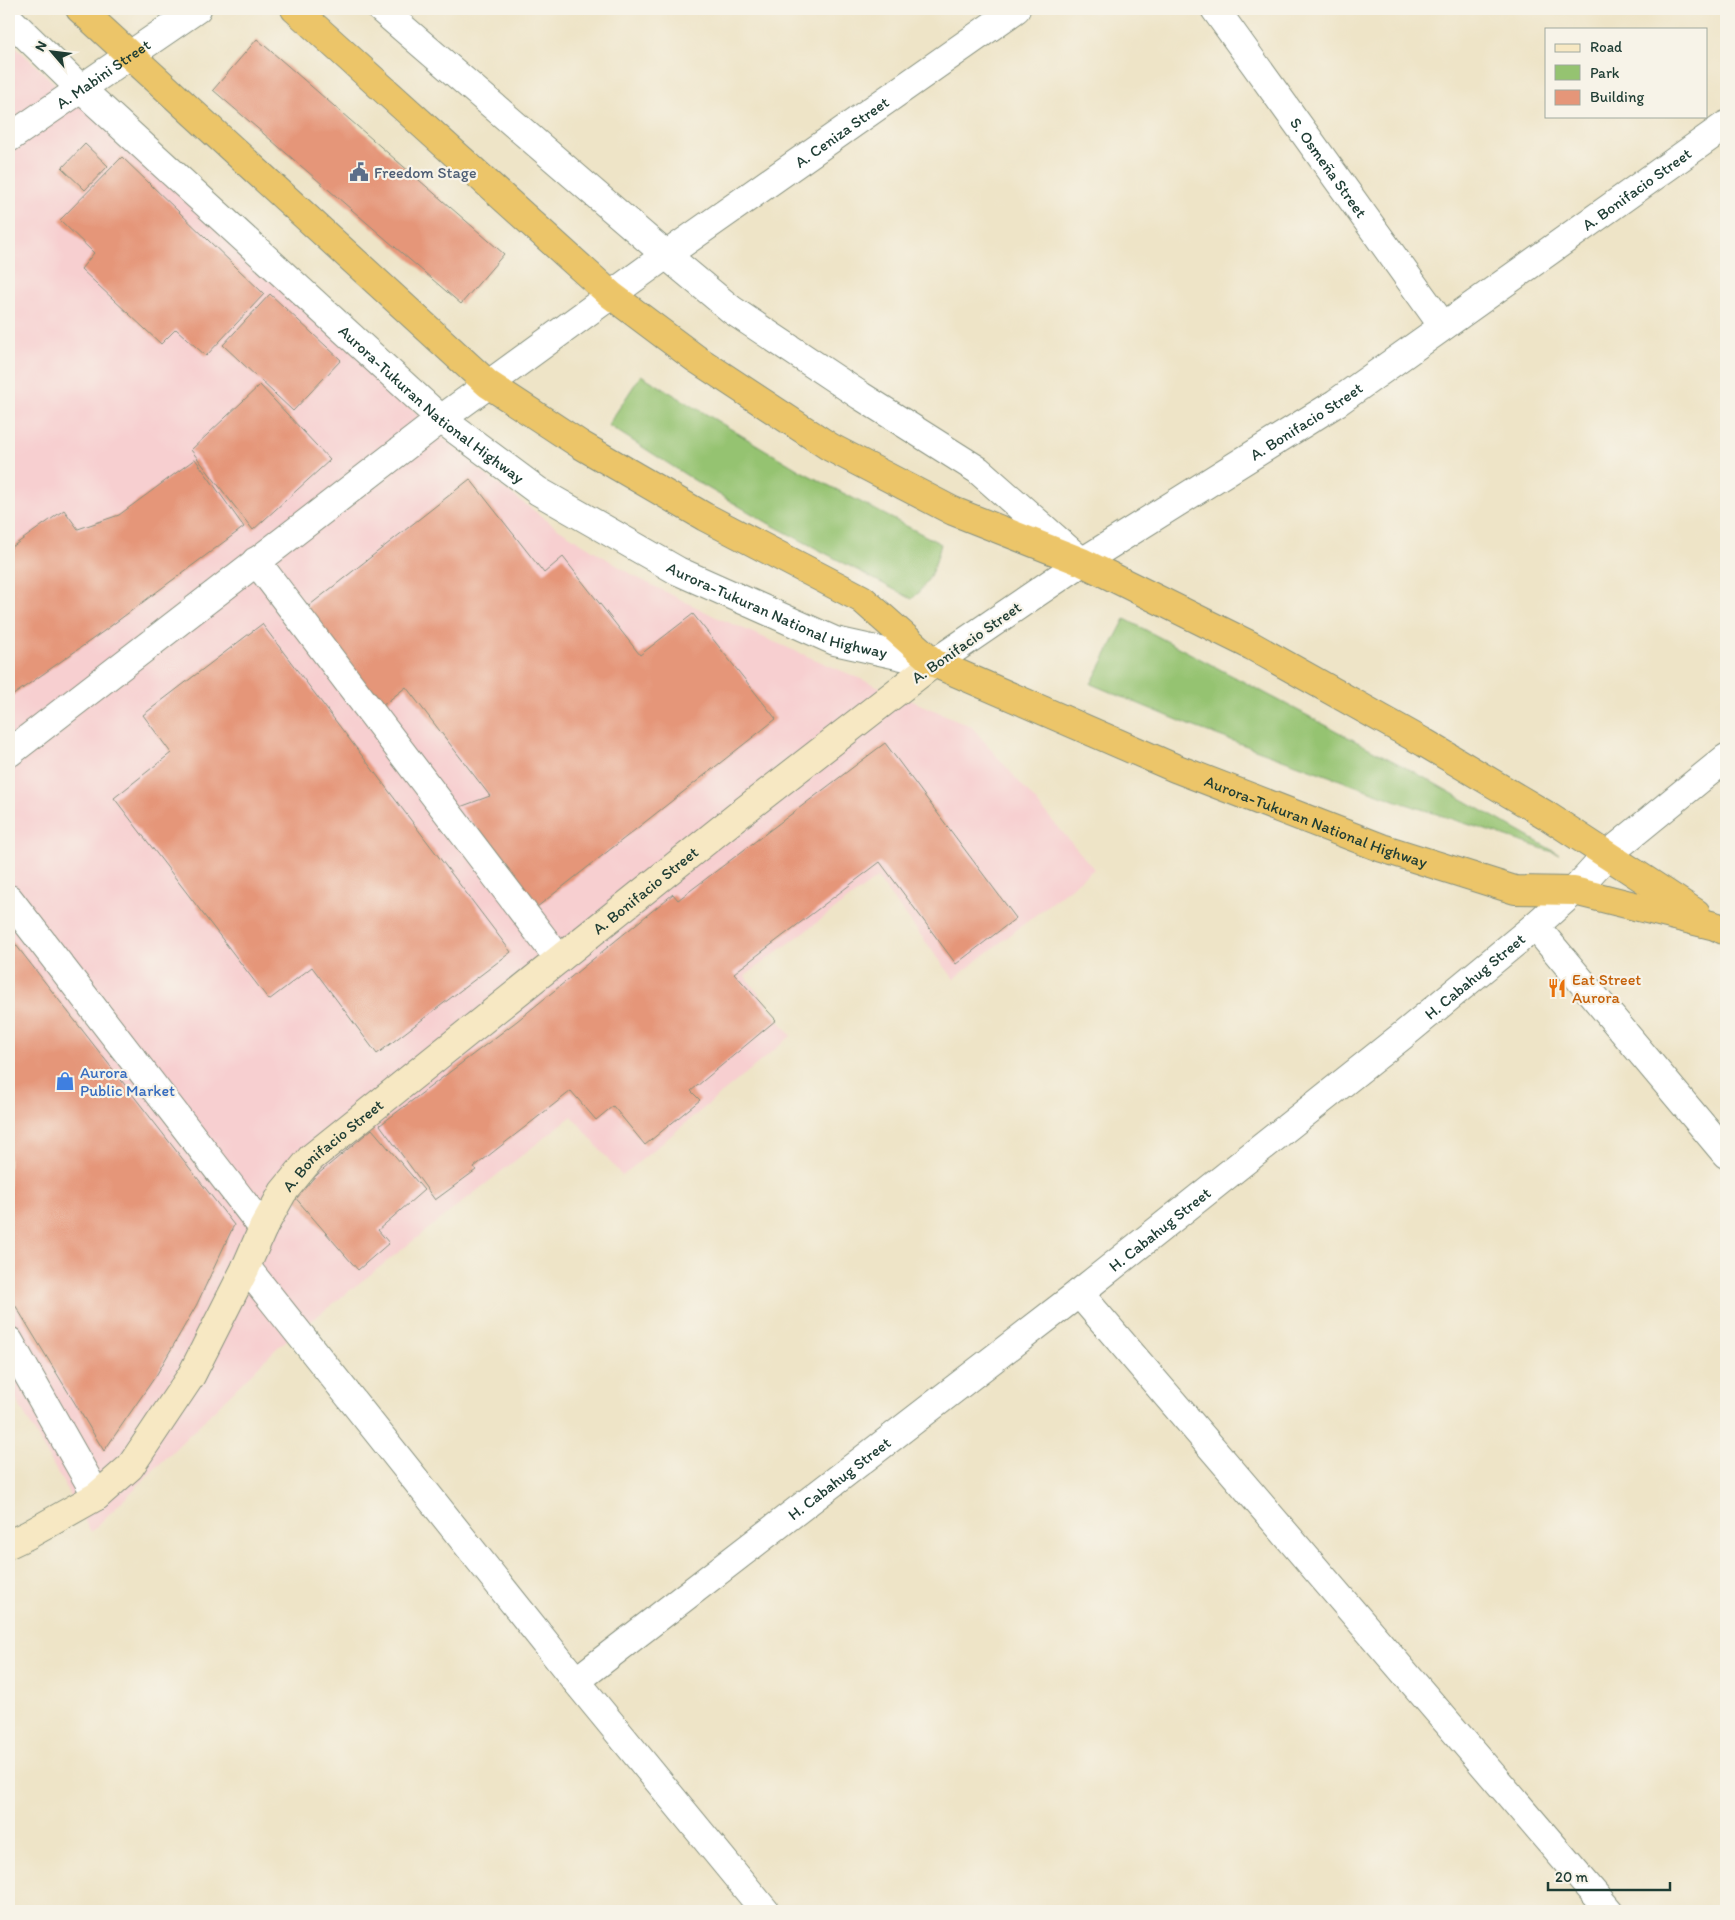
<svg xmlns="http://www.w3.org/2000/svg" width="1735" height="1920" font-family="Itim,sans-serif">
	<rect width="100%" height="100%" fill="#f7f3e8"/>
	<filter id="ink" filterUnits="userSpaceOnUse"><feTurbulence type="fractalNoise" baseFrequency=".02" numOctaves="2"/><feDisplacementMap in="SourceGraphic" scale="10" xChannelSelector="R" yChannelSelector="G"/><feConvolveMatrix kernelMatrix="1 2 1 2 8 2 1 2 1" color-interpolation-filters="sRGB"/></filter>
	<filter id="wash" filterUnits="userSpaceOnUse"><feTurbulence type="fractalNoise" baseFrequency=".0096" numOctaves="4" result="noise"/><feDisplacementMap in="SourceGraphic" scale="20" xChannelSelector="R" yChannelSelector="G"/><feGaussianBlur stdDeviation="1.12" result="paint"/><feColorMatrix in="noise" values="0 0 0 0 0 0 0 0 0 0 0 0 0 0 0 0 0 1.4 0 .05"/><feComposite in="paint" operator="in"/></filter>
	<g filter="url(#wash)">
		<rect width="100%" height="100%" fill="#eee4c7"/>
		<!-- built -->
		<path fill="#f7cfd0" d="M9,40L69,97L81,89L431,427L486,475L556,527L634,576L716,617L971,726L1094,869L954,979L877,878L745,976L791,1036L622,1176L572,1116L278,1347L91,1532L9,1387Z"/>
		<!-- green -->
		<path fill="#95c371" stroke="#5a8052" d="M641,375L799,470L941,544C935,567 930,582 912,599L768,523L694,480L608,425Z
			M1125,619L1416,773L1559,854L1400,802L1192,726L1091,684Z"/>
		<g id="blocks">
			<!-- building -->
			<path fill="#e59679" d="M257,39L504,254L461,304L213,90Z
				M85,144L108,166L85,190L62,168Z
				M122,157L264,294L206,356L176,329L161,344L81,269L94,253L60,220Z
				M270,294L341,360L293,411L223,345Z
				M260,385L330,460L253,530L191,450Z
				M195,459L244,527L104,631L9,698V549L64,510L78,529L119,515Z
				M470,479L544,573L563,557L640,655L693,614L776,719L537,907L460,807L490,796L406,687L377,710L301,612Z
				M262,624L511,952L377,1054L312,967L269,1000L114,798L171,753L143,715Z
				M885,743L1016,918L956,964L880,862L734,973L776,1020L691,1091L700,1100L645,1145L613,1106L596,1120L571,1091L474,1167L476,1170L435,1200L380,1125L517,1021L673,894L678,900Z
				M9,936L234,1225L197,1304L157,1374L104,1451L9,1295Z
				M372,1129L424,1190L378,1230L389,1243L358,1270L293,1195Z"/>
		</g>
	</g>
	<g filter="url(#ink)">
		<use href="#blocks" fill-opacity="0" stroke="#86907e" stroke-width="1"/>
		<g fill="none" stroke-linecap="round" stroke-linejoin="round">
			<!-- street casing -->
			<g stroke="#86907e" stroke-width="30">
				<g id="street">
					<path d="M381,9L666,255L732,310L861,396L978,470L1081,561"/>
					<path id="s1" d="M1215,9L1443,326"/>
					<path id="s2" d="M9,19L81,89L441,419L538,491L678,571L835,641L934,663L1082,562L1336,403L1726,125"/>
					<path id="s3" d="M9,138L197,9"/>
					<path d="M256,561L559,959"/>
					<path id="s4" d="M9,753L441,419L666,255L1016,9"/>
					<path d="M9,899L263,1228"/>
					<path d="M1535,926L1726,1154"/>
					<path d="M246,1267L576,1681L765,1911"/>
					<path d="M1079,1293L1609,1911"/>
					<path d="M9,1341L97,1496"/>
					<path id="s5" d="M576,1681L1079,1293L1402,1036L1535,926L1574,891L1606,856L1726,758"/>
				</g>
			</g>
			<!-- secondary casing -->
			<g stroke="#86907e" stroke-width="30">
				<g id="secondary">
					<path id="s6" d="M9,1544L28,1535L97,1496L130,1467L191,1376L246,1267L263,1228L283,1192L311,1158L745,810L934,663"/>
				</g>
			</g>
			<!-- highway casing -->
			<g stroke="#86907e" stroke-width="30">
				<g id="highway">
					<path id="s7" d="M80,9L488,384L581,445L705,517L862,599L934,663L1175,768L1382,848L1515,890L1574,891L1715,926L1726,931"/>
					<path d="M295,9L611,295L695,358L830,447L953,511L1082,562L1252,646L1425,743L1546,815L1696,913"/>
				</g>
			</g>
			<!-- street -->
			<use href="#street" stroke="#fff" stroke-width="28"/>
			<!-- secondary -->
			<use href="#secondary" stroke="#f7e8c3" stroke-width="28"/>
			<!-- highway -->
			<use href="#highway" stroke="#ecc569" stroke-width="28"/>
		</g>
	</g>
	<!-- icons -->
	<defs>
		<g id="civic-bare" transform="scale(1.5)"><path d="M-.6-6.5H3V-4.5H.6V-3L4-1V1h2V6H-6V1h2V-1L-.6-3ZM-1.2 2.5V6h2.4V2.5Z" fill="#5c6f8a" stroke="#f7f3e8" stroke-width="2.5" paint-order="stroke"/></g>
		<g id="restaurant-bare" transform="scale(1.5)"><path d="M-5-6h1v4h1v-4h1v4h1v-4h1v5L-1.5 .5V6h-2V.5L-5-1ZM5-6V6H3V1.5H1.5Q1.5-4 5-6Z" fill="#e8710a" stroke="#f7f3e8" stroke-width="2.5" paint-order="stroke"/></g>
		<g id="shop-bare" transform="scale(1.5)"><path d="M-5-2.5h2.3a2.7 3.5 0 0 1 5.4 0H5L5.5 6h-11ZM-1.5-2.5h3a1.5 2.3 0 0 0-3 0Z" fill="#3f7fe0" stroke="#f7f3e8" stroke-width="2.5" paint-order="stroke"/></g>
	</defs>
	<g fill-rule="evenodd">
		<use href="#civic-bare" x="359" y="172"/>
		<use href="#restaurant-bare" x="1557" y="988"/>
		<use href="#shop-bare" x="65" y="1081"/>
	</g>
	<g text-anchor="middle" stroke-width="4.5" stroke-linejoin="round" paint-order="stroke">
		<!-- street labels -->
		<g font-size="16" fill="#1f3d34" stroke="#f7f3e8">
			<text dy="6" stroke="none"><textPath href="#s3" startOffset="114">A. Mabini Street</textPath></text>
			<text dy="6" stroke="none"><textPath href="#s4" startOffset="1039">A. Ceniza Street</textPath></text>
			<text dy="6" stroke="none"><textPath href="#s1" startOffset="195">S. Osmeña Street</textPath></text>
			<text dy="6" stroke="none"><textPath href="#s2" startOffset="1992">A. Bonifacio Street</textPath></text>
			<text dy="6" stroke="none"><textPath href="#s2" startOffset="572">Aurora-Tukuran National Highway</textPath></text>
			<text dy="6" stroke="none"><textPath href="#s2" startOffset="1588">A. Bonifacio Street</textPath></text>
			<text dy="6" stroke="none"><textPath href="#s2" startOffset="978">Aurora-Tukuran National Highway</textPath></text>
			<text transform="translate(966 642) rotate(-35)" y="6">A. Bonifacio Street</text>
			<text dy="6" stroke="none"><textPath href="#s7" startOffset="1496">Aurora-Tukuran National Highway</textPath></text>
			<text dy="6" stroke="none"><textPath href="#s6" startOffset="932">A. Bonifacio Street</textPath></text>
			<text dy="6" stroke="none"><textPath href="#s5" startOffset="1142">H. Cabahug Street</textPath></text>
			<text dy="6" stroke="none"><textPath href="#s6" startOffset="528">A. Bonifacio Street</textPath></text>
			<text dy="6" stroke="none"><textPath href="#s5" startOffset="738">H. Cabahug Street</textPath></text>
			<text dy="6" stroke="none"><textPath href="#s5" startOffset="332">H. Cabahug Street</textPath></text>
		</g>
		<!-- service labels -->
		<g font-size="16" fill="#4e5e75" stroke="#f7f3e8" text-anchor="start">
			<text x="374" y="178">Freedom Stage</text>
		</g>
		<!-- food labels -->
		<g font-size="16" fill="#c56008" stroke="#f7f3e8" text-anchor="start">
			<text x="1572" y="985">Eat Street<tspan x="1572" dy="18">Aurora</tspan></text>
		</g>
		<!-- shop labels -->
		<g font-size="16" fill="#366cbe" stroke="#f7f3e8" text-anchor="start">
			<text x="80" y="1078">Aurora<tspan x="80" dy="18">Public Market</tspan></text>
		</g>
	</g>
	<!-- margin -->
	<rect width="1735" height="1920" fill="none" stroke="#f7f3e8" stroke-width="30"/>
	<!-- legend -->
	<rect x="1545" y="28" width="162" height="90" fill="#f7f3e8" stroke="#a1aaa0"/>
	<rect x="1555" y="44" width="25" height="8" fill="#f7e8c3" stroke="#a1aaa0"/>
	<text x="1590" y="52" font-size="15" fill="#1f3d34">Road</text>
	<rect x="1555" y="65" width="25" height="15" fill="#95c371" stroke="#a1aaa0"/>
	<text x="1590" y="78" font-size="15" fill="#1f3d34">Park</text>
	<rect x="1555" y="90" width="25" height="15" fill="#e59679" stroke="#a1aaa0"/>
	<text x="1590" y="102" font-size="15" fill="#1f3d34">Building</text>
	<!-- north arrow -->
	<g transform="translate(52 52) rotate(298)" stroke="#f7f3e8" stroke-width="4" paint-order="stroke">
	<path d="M0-4L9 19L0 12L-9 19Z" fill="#1f3d34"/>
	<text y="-8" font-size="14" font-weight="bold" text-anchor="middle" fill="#1f3d34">N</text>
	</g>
	<!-- scale -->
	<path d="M1548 1882v8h122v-8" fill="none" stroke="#1f3d34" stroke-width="2.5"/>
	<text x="1555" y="1882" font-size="15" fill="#1f3d34" stroke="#f7f3e8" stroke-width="4" paint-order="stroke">20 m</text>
</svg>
